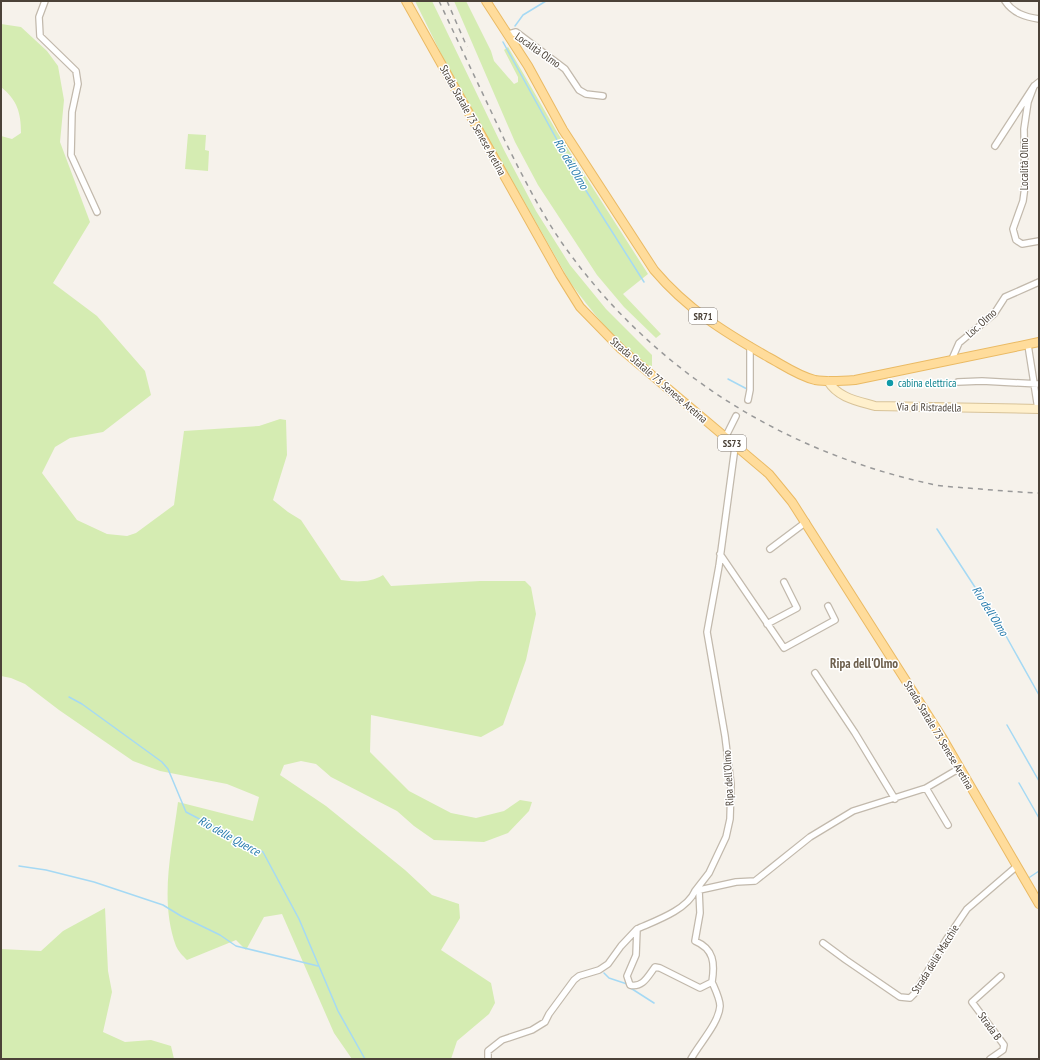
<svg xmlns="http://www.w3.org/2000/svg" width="1040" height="1060" font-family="'PT Sans Narrow',sans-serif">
	<rect width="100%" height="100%" fill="#f6f2eb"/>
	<!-- green -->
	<path fill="#d5ecb2" d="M415,1H432L504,150L536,211L570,265L606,309L652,355V366C632,364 583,300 570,282L449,70Z
		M454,1H466L491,51L494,61L514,84L518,82V77L504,50L508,47L557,132L648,274L623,294L661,334L656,338L624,307L597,275L538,185L515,142Z
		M1,24L21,27L47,51L58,66L64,100L60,142L90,222L53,283L97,316L145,371L151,395L103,432L70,438L55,447L42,473L77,520L107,534L127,536L136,533L174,505L184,431L259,426L280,419L286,420L287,455L273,500L288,512L301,520L341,580C355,582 370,583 383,575L391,586L480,581H525L531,587L536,614L526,660L503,725L481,737L371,715L370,752L409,791L451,813L476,818L504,811L520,800L532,802L529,811L508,833L484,842L434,840L414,826L397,811L331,777L316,764L301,761L284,765L280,775L326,806L405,870L432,895L459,904L460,918L441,950L491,983L495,1003L489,1014L457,1041L451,1059H352L334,1033L282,914L264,917L246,950L236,940L187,960C183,956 178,951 176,946C159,900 172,849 178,802L253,821L259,797L227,784L160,771L133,761L59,710L25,684L11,678L1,676V136L12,139L21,133C21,112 17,100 1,87Z
		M188,134L206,135L205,150L209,151L208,171L185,169Z
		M105,908L108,971L112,992L103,1032L125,1042L151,1040L171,1046L174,1059H1V949L41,951L63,931Z"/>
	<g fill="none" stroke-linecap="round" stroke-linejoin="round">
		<!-- stream -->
		<path stroke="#a5d9f4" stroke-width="1.5" d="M515,26L523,15L546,1
			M503,42L578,178L644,282
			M728,379L747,389
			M937,529L1001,627L1039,695
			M69,697L82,704L162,762L168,769L186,812L263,852L299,919L338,1011L365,1059
			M1007,725L1039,781
			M1019,783L1039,818
			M19,866L46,870L94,882L163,905L181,916L220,935L236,946L318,966
			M1027,879L1039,871
			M604,973L609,978L627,984
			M629,987L654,1003"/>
		<!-- street casing -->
		<g stroke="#c2b9ac" stroke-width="8">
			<path id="street" d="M45,1L39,17L40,36L76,71L78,84L72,112L71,155L97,212
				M1005,1C1013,13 1025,17 1039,19
				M508,34L516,32L565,69L579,90L586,94L603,96
				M1034,86L1028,102L1024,129L1025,186L1023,201L1013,229L1016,240L1022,244L1039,241
				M995,146L1034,86L1039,82
				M1028,345L1038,409
				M952,359L959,343L994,314L1005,297L1039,282
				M958,382L982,381L1039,384
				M748,400L750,390V346
				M725,438L736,416
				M735,447L719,566L707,632L725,736L731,784L730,819L726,837L709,873L695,891L736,882L755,881L810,837L853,811L926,788L960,768
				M770,549L806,522
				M720,554L784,648L835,620L828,606
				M767,624L797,608L784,582
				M815,673L855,733L895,799
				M926,788L948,825
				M699,890L700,913L695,941C714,949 715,963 712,982
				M823,943L846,960L900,997L910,998L915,993L946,940L967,909L1017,866
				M488,1059V1051L502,1040L532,1030L545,1022L549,1014L574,980L579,976L599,970L608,964L621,946L637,929
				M691,1059C699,1044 719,1023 720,1006C720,999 715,989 712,982L700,988L660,968L655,967C648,976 643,988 630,985L627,976L636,955L637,929C655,921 687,910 695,891
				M990,1059L1003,1050L1004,1045L972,1002L1001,976"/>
		</g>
		<!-- secondary casing -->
		<g stroke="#d8c399" stroke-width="10">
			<path id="secondary" d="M828,381C838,398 858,401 875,406L1039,409"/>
		</g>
		<!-- primary casing -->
		<g stroke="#eaba64" stroke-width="10">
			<path id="primary" d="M406,1L560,275L580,307L621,349L769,474L792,502L943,739L1039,904
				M486,1L528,66L563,130L654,270C687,309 724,332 768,357C783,365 798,376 815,380C828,382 842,381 855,380L1039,342"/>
		</g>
		<!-- street -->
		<use href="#street" stroke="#fff" stroke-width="5.5"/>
		<!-- secondary -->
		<use href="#secondary" stroke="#fff0cc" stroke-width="8"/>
		<!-- primary -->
		<use href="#primary" stroke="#ffdc9b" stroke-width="8"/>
		<!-- rail -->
		<path stroke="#999" stroke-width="1.5" stroke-dasharray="5 5" stroke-linecap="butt" d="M439,1C461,48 483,94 505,141C522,175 540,211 562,243C651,369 780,451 931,484C943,487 956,487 968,488C992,490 1015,492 1039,493
			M447,1L467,47"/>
	</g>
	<!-- markers -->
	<circle fill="#0f9aa8" stroke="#fff" stroke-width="1.5" cx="890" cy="383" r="4"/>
	<g text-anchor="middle" stroke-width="3" stroke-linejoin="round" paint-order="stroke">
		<!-- shield labels -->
		<g fill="#fff" stroke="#817b74" stroke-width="1">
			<rect x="689" y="308" width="28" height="16" rx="3"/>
			<rect x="718" y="435" width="28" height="16" rx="3"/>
		</g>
		<g font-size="10" font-weight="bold" fill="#4b4238">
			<text x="703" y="320">SR71</text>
			<text x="732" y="447">SS73</text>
		</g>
		<!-- street labels -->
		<g font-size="11" fill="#4b4238" stroke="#fff">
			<text transform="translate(538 50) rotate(35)" y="4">Località Olmo</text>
			<text transform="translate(473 120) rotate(61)" y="4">Strada Statale 73 Senese Aretina</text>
			<text transform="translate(1024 164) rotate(-90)" y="4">Località Olmo</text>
			<text transform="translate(981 323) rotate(-42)" y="4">Loc. Olmo</text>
			<text transform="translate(659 380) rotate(41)" y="4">Strada Statale 73 Senese Aretina</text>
			<text transform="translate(929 407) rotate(1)" y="4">Via di Ristradella</text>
			<text transform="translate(939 735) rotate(59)" y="4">Strada Statale 73 Senese Aretina</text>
			<text transform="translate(728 778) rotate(-93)" y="4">Ripa dell'Olmo</text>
			<text transform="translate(935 959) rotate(-58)" y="4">Strada delle Macchie</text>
			<text transform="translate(990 1026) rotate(54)" y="4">Strada B</text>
		</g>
		<!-- culture labels -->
		<g font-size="11" fill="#0d838f" stroke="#fff" text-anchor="start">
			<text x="898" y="387">cabina elettrica</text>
		</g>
		<!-- water labels -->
		<g font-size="12" font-style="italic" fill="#287cad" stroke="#fff">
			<text transform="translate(571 164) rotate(60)" y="4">Rio dell'Olmo</text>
			<text transform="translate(990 611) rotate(58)" y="4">Rio dell'Olmo</text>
			<text transform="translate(229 836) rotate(29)" y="4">Rio delle Querce</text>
		</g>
		<!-- quarter labels -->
		<g font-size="13" font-weight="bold" fill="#6e604e" stroke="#fff">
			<text x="864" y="668">Ripa dell'Olmo</text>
		</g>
	</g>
	<!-- border -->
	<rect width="1040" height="1060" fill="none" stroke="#4b4238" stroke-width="4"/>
</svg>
